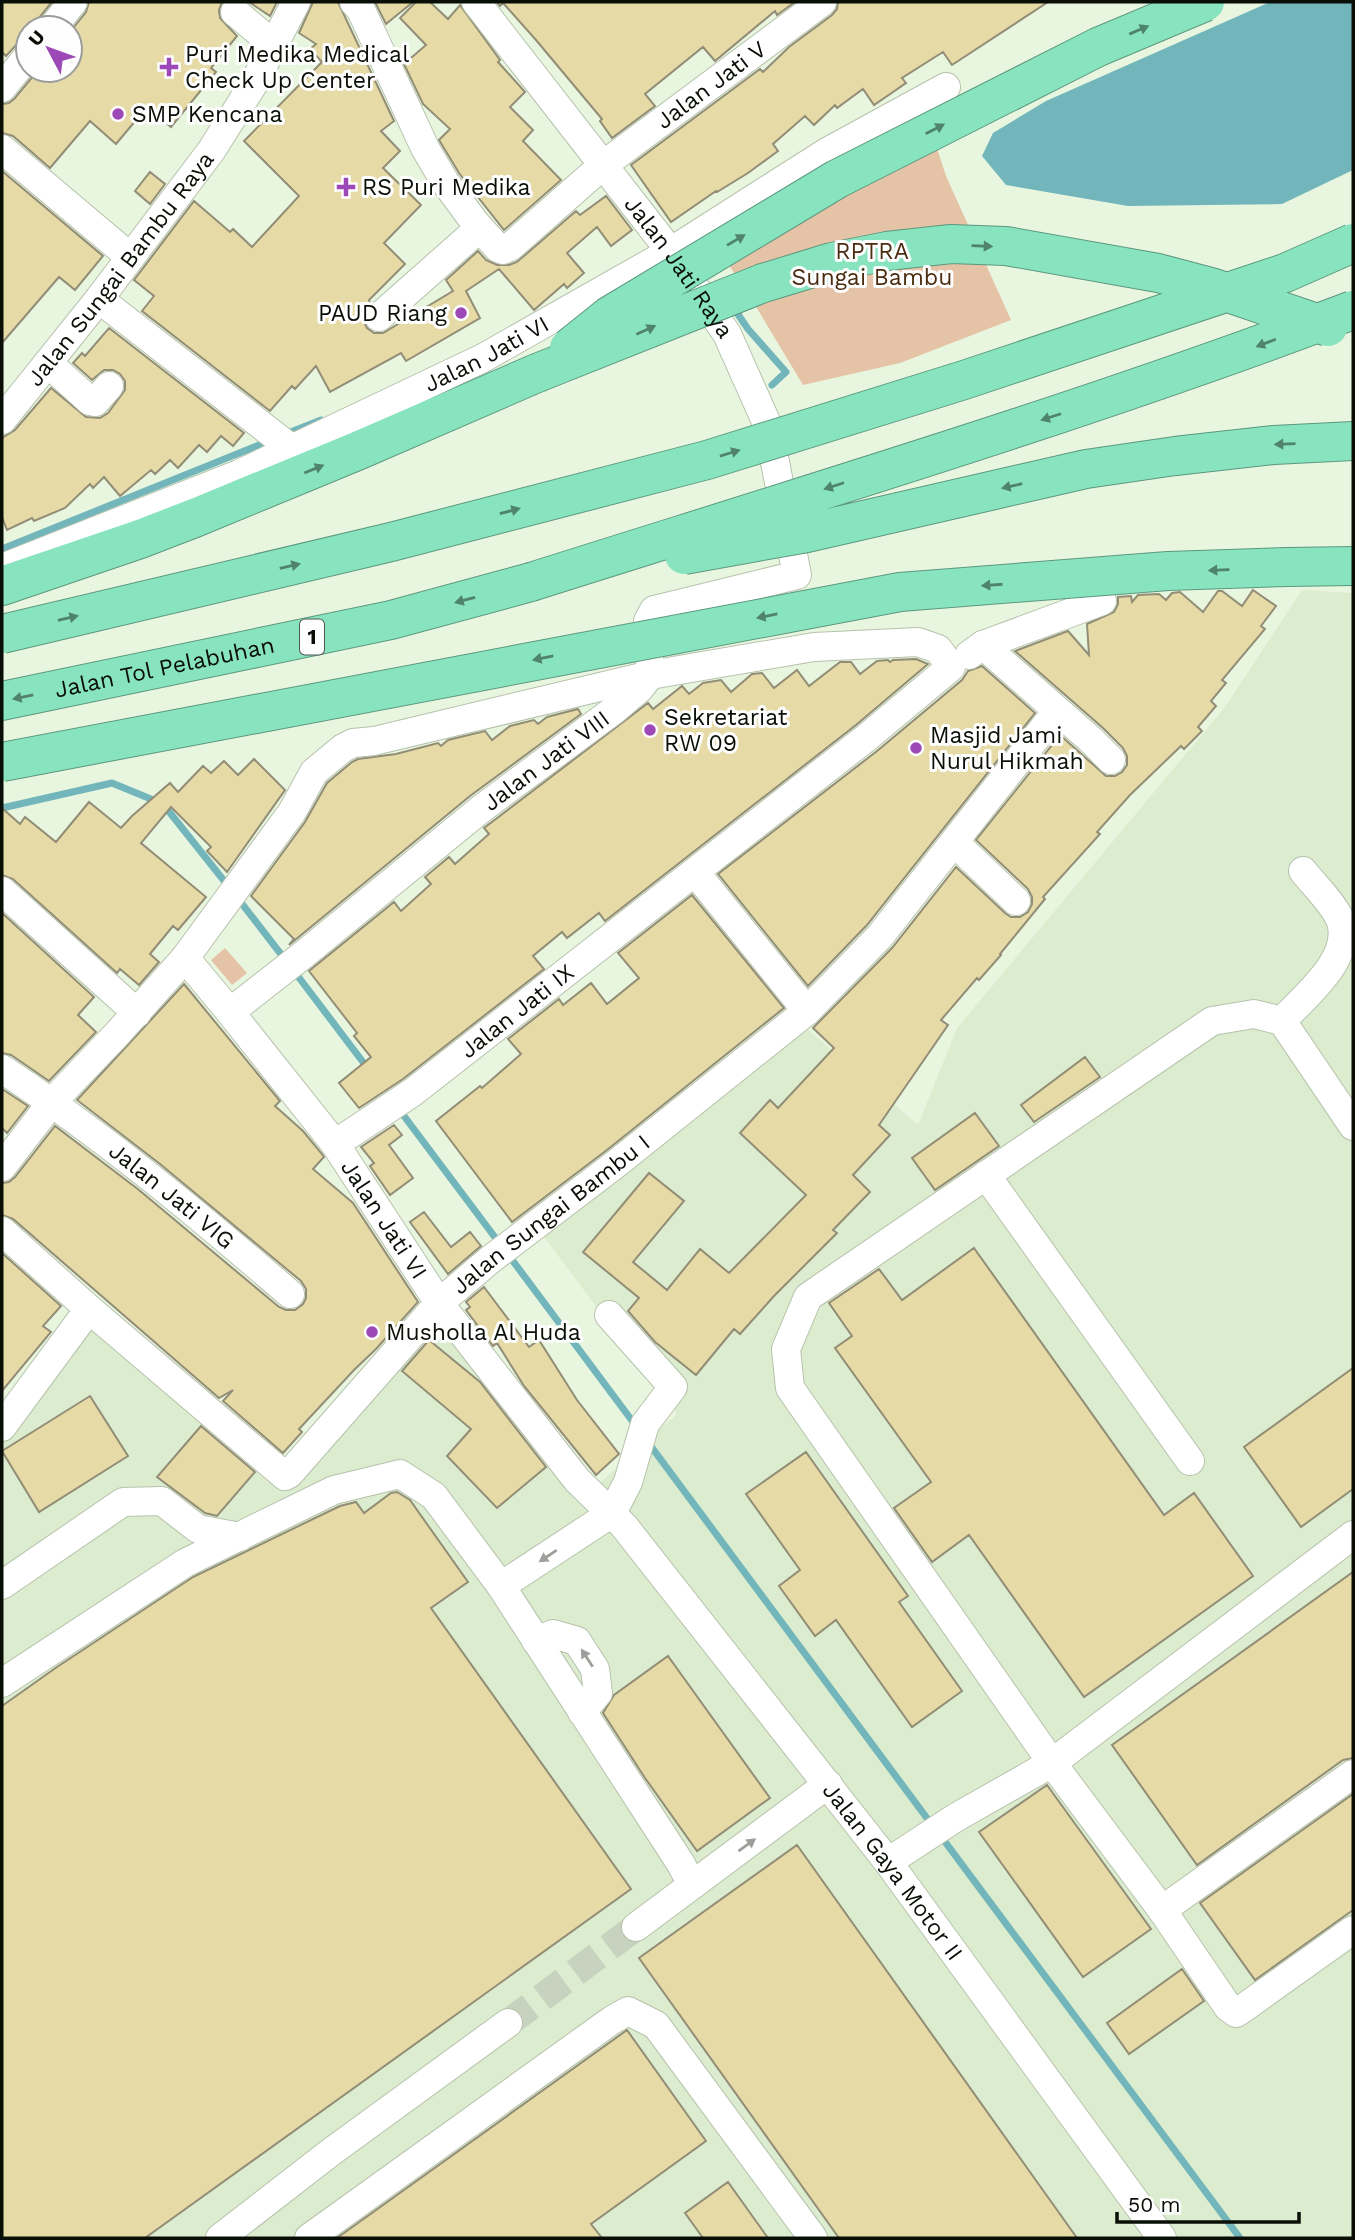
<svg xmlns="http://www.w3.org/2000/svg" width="1355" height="2240" font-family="'Work Sans',sans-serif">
	<rect width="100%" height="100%" fill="#e9f6df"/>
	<!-- built -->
	<path fill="#dcedcf" d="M1302,590L1353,593V2238H2V1416L82,1309L286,1478L443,1307L585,1496L677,1414L538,1229L798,1021L918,1125L957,1028L1225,707Z"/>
	<!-- green -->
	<path fill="#e5c3a6" d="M928,121L946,176L1011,320L900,363L803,385L749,295L706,231Z
		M225,948L247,973L232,985L211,960Z"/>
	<!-- water -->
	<path fill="#72b6bb" d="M1270,2H1353V170L1282,204L1128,206L1006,185L982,156L993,133L1046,101Z"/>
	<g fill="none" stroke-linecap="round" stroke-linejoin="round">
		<!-- stream -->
		<path stroke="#72b6bb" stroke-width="7" d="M733,307L748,329L786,372L772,385
			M283,435L321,420
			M2,549L269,441
			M2,808L112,783L163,804L229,887
			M236,896L287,962
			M294,971L369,1070
			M398,1108L500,1244
			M507,1253L636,1426
			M647,1441L932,1825
			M940,1835L1240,2238"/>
	</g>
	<!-- building -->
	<path fill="#e6daa6" stroke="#928d76" stroke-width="2" d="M2,2H52L39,18L36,28H28V40L16,45L6,56L2,52Z
		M89,2H222L219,10L220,18L237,36L211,68L216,72L171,127L147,107L116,144L90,121L50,168L13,136L2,133V104L9,103L15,98L38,70H70V32L86,12Z
		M249,2H277L270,16Z
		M313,2H338L394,121L381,131L400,151L383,168L421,205L384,243L405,264L369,300L370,303L364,311L363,320L367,328L374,333H383L453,291L446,280L478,251L486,260L497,265H509L517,262L576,211L580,215L606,196L632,230L611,246L597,227L567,253L584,273L567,288L564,284L534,310L499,269L466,291L480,318L406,361L401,353L330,392L316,366L295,389L292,386L270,411L142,311L154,296L134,280L194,201L230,232L233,229L252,247L299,196L244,141L322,62L310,49L316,44L299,33Z
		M375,2H413L386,24Z
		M416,2H430L448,19L460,5L500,60L498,62L525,92L510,107L533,130L523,141L561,180L504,230L459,173L439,140L450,129L423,104L404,64L426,45L400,18Z
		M497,2H795L777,15L775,11L715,61L703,47L645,94L655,106L612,138L600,121L602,119L536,40L503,3L500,6Z
		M838,2H1048L952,65L943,52L902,78L906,83L874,105L863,89L837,108L835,105L814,125L805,116L773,144L778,151L748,173L717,192L716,191L671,222L631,165L760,69L763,72L789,47L832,15L837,9Z
		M2,171L103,256L75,290L59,277L2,343Z
		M150,172L165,184L150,204L135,191Z
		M109,328L244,433L233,446L221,436L207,452L199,445L178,468L170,460L155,474L151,470L120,496L104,477L93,488L90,484L65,508L34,521L32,518L7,530L2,517V438L15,430L51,388L86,417L100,418L108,413L125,390V381L120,374L113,370H104L92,380L73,363L82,353L85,356Z
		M1253,590L1276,606L1261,626L1265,629L1222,680L1226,683L1211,701L1216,706L1198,727L1202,731L1184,749L1181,746L1130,795L1097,832L1100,834L1043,897L1045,899L1000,954L1001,955L979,980L977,978L941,1020L948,1025L879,1125L890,1135L853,1175L870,1192L833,1230L837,1233L774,1296L740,1334L734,1329L696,1375L655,1342L628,1311L639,1298L583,1252L649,1173L684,1201L633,1262L667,1290L700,1249L729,1273L806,1195L740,1133L770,1100L778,1108L834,1048L813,1028L892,948L956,867L1005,913L1011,917H1020L1028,912L1032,904V897L1028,889L976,840L1060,735L1106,776H1115L1122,772L1127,765V756L1123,748L1103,728L1015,651L1068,631L1089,655L1087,624L1114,612L1118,604V597L1131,596L1132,602L1138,595L1159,594L1166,600L1172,593L1180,592L1203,612L1218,591H1222L1242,606Z
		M916,659L928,664L856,725L605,921L599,913L567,938L562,932L533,956L544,969L403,1079L359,1108L339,1083L371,1057L354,1036L357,1033L309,971L394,902L401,911L431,884L425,877L449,857L455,864L489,834L484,828L648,703L653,709L682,686L689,694L703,683L721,680L731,692L752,674L762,673L774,688L797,670L809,686L840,662H851L860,674L877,661L888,660L890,662L893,660Z
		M982,666L1035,713L867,925L808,986L718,874L877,751L962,680L968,671Z
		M578,709L581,714L470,796L289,945L294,939L251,896L305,822L327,783L352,762L358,759L396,754L438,743L441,746L448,740L485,731L492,740L510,726L534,720L538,724L547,717Z
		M254,759L285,790L227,872L207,851L211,847L171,807L141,843L206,897L178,930L173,926L150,954L159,962L139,985L120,969L117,973L13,879L2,875V808L20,824L25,817L56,842L89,802L121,828L132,816L170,783L178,792L203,766L211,773L224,761L238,775Z
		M692,895L784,1008L607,1150L512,1222L436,1121L480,1086L482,1088L521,1054L508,1039L559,999L563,1005L591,983L607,1004L639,978L618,953Z
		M2,913L94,997L78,1015L96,1032L49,1081L11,1055L2,1053Z
		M184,984L280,1101L275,1106L303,1131L322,1154L324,1157L313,1169L353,1203L418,1302L376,1349L354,1370L299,1429L302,1432L283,1453L223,1401L233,1390L219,1398L13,1219L2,1215V1183L9,1182L15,1177L55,1126L139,1190L279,1307L286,1310H295L303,1304L306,1298V1289L301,1281L160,1164L77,1100Z
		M1085,1057L1100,1077L1034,1122L1021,1105Z
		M2,1089L28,1106L7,1133L2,1128Z
		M975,1113L999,1146L935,1190L912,1158Z
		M394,1125L402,1135L389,1145L413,1178L390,1195L370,1166L374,1163L361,1147Z
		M424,1212L451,1247L470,1232L481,1246L448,1274L410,1222Z
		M974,1248L1164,1515L1194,1493L1253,1576L1084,1697L969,1535L932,1562L894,1508L931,1482L835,1348L852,1336L829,1303L879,1269L902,1300Z
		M2,1253L61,1306L43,1326L51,1332L2,1391Z
		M484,1287L529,1347L539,1340L577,1400L619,1454L596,1475L524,1386L497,1343L493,1346L466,1310L470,1307L466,1302Z
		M429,1340L480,1382L546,1467L497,1508L447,1456L471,1429L402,1371Z
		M1353,1368V1489L1301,1527L1244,1447Z
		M90,1396L128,1456L39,1512L2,1451Z
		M201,1426L255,1472L217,1516L205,1513L157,1477Z
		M806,1452L908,1596L899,1602L962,1691L912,1727L836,1620L815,1636L779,1586L800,1570L746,1494Z
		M397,1492L410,1500L468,1582L431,1608L631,1889L145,2238H2V1706L57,1667L193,1577L340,1506L356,1502L364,1513L391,1493Z
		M1353,1572V1758L1343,1760L1197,1865L1112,1745Z
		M668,1656L770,1798L697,1851L645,1778L603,1713L614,1695Z
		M1047,1785L1151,1929L1083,1977L979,1832Z
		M1353,1794V1910L1255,1980L1200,1903Z
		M797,1845L1077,2238H839L639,1958Z
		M1182,1969L1204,2001L1129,2054L1107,2023Z
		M627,2030L706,2141L591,2224L602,2238H337Z
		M728,2182L768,2238H703L685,2213Z"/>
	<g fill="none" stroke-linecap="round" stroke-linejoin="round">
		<!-- minor-tunnel -->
		<path stroke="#c7d3be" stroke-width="28" stroke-dasharray="28 14" stroke-linecap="butt" d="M508,2023L636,1927"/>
		<!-- minor casing -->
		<g stroke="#b6c2ac" stroke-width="30">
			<g id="minor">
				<path d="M354,2L361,10L425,148L445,182L476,224L474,233L379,317"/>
				<path id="s1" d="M476,2L667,247L727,334L768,426L797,575L654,610L648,621L649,658"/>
				<path d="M235,12L273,44"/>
				<path d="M52,28L73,2"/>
				<path d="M2,88L28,56"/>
				<path d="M2,149L130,257"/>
				<path id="s2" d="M476,224L498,248L503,250L510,247L602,166L822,2"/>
				<path d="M99,299L292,449"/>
				<path d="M48,363L90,401L95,402L109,386"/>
				<path id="s3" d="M2,420L99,299L211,151L254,83L296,2"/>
				<path id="s4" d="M2,568L239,474L483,358L670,252L827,152L946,87"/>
				<path d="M983,645L1091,740L1111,760"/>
				<path d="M969,655L983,645L1102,601"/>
				<path d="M955,843L1016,901"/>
				<path d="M695,872L807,1011"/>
				<path d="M2,891L137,1013"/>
				<path id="s5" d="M185,958L230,1012L335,1144L439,1303L577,1480L624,1526L888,1862L1162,2238"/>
				<path id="s6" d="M230,1012L303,955L481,809L614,710L640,688L650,675"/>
				<path d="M1282,1021C1305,996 1355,957 1340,919C1332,902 1315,886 1303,871"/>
				<path id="s7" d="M2,1069C104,1136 197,1214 290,1294"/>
				<path d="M1353,1126L1282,1021L1254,1014L1212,1021L808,1297L786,1349L790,1388L1052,1763L1162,1910L1228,2007L1236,2013L1245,2007L1353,1930"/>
				<path d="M2,1167L52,1102L118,1033L185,958L292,812L314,772L343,748L353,743L374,741L650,675L814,647L918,642L938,649L951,667L866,738L413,1092L335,1144"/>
				<path d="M986,1175L1190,1461"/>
				<path id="s8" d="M2,1231L89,1309L285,1476L289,1474L439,1303L491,1259L617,1163L807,1011L880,936L1057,711"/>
				<path d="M2,1427L89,1309"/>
				<path d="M2,1585L123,1502L162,1501L198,1529L240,1537"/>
				<path d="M501,1586L612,1513L628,1482L645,1424L673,1387L609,1315"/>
				<path d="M536,1641L553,1634L577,1641L595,1669L598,1693L582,1712"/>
				<path d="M2,1683L185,1563L334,1490L400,1474L434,1496L501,1586L681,1864L692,1885"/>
				<path d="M888,1862L955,1818L1052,1763L1353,1535"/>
				<path d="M1162,1910L1353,1774"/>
				<path d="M636,1927L828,1784"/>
				<path d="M220,2238L331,2152L508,2023"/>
				<path d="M309,2238L612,2020L628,2011L656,2025L813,2238"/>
			</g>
		</g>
		<!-- highway casing -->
		<g stroke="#5c987e" stroke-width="40">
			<g id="highway">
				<path d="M1287,567L1353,566"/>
				<path d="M2,586L140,539L197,517L357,451L537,373"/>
				<path id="s9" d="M2,701L391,620L531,582"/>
			</g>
		</g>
		<!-- minor -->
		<use href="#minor" stroke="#fff" stroke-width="28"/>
		<!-- highway -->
		<use href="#highway" stroke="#88e3bf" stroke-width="38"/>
		<!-- highway-bridge casing -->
		<g stroke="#5c987e" stroke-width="40" stroke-linecap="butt">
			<path id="highway-bridge" d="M569,348L609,316L837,179L1098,47L1205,2
				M537,373L763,283L832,262L887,251L951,244L1006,246L1158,273L1211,287L1328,327
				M684,555L807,533L1086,469L1175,456L1274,445L1353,441
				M531,582C806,495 1083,412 1353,310
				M2,634L391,542L707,460L964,380L1285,273L1353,243
				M2,762L900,592L1168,571L1287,567"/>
		</g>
		<!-- highway-bridge -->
		<use href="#highway-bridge" stroke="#88e3bf" stroke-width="38"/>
	</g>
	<!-- one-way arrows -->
	<defs><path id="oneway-solid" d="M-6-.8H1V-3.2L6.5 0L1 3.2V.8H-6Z" transform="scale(1.75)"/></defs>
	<g fill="#4f836c">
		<use href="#oneway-solid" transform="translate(1139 30) rotate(-23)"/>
		<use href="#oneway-solid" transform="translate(935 129) rotate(-27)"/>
		<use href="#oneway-solid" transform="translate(736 240) rotate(-31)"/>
		<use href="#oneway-solid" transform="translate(982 246) rotate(2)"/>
		<use href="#oneway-solid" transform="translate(646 330) rotate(-24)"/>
		<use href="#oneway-solid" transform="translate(1266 343) rotate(159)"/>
		<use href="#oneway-solid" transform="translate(1051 417) rotate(162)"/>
		<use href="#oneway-solid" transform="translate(1285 444) rotate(178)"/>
		<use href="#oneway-solid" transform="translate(730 453) rotate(-17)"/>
		<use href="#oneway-solid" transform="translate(314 469) rotate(-22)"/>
		<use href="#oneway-solid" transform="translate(834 486) rotate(162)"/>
		<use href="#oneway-solid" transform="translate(1012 486) rotate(167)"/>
		<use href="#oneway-solid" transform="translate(510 511) rotate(-15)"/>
		<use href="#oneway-solid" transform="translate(290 566) rotate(-13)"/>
		<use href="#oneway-solid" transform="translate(1219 570) rotate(178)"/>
		<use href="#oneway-solid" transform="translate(992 585) rotate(176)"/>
		<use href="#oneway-solid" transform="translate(465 600) rotate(165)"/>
		<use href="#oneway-solid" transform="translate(767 616) rotate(169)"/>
		<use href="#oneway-solid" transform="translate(68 618) rotate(-13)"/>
		<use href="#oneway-solid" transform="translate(543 658) rotate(169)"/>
		<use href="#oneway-solid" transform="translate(23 697) rotate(168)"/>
	</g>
	<g fill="#9d9f9b">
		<use href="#oneway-solid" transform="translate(548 1556) rotate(146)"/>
		<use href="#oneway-solid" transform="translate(587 1658) rotate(-123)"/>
		<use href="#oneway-solid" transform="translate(747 1845) rotate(-36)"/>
	</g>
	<!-- markers -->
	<g fill="#9c48b7" stroke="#fefefe" stroke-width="2.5">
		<path d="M165.5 56.5h7v7h7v7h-7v7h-7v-7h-7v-7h7z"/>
		<circle cx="118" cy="114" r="7"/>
		<path d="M342.5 176.5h7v7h7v7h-7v7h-7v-7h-7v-7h7z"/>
		<circle cx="461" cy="313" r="7"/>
		<circle cx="650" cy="730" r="7"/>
		<circle cx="916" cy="748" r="7"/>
		<circle cx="372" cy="1332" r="7"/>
	</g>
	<g text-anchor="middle" stroke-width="6" stroke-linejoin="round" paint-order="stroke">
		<!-- shield labels -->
		<rect fill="#fefefe" stroke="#525650" stroke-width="2" x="300" y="619.5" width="24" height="35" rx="5"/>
		<g font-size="21" font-weight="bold" fill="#090e06">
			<text x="312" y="644">1</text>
		</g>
		<!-- poi labels -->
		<g font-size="23" fill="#090e06" stroke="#fefefe" text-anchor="start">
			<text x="185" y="62">Puri Medika Medical<tspan x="185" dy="26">Check Up Center</tspan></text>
			<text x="132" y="122">SMP Kencana</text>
			<text x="362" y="195">RS Puri Medika</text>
			<text x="447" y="321" text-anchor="end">PAUD Riang</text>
			<text x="664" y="725">Sekretariat<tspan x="664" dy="26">RW 09</tspan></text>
			<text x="930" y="743">Masjid Jami<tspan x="930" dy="26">Nurul Hikmah</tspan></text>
			<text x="386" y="1340">Musholla Al Huda</text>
		</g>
		<!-- street labels -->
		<g font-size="23" fill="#090e06" stroke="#fefefe">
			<text dy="8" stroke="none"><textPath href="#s2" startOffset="304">Jalan Jati V</textPath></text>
			<text dy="8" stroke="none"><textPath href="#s3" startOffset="192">Jalan Sungai Bambu Raya</textPath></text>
			<text dy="8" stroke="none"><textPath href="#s1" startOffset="334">Jalan Jati Raya</textPath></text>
			<text dy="8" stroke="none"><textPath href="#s4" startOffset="530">Jalan Jati VI</textPath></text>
			<text dy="8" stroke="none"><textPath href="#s9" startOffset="166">Jalan Tol Pelabuhan</textPath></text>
			<text dy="8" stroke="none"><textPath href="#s6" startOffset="404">Jalan Jati VIII</textPath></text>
			<text transform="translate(517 1011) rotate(-38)" y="8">Jalan Jati IX</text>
			<text dy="8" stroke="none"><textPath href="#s7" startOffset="212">Jalan Jati VIG</textPath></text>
			<text dy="8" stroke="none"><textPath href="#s8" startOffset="749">Jalan Sungai Bambu I</textPath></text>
			<text dy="8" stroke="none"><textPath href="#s5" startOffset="329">Jalan Jati VI</textPath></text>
			<text dy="8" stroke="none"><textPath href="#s5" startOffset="1157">Jalan Gaya Motor II</textPath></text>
		</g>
		<!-- park labels -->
		<g font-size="23" fill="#4a2c10" stroke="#fefefe">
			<text x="872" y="259">RPTRA<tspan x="872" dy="26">Sungai Bambu</tspan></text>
		</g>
	</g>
	<!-- border -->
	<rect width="1355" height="2240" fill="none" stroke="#090e06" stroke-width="7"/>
	<!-- north arrow -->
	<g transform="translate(49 49) rotate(311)"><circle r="33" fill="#fefefe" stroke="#9c9e9b" stroke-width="2"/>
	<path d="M0-5L12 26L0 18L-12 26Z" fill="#9c48b7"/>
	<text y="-10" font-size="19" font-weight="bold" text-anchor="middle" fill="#090e06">U</text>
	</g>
	<!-- scale -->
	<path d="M1117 2212v10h182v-10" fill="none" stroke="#090e06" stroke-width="3.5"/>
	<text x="1128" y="2212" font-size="21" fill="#090e06" stroke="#fefefe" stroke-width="5" paint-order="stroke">50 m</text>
</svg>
